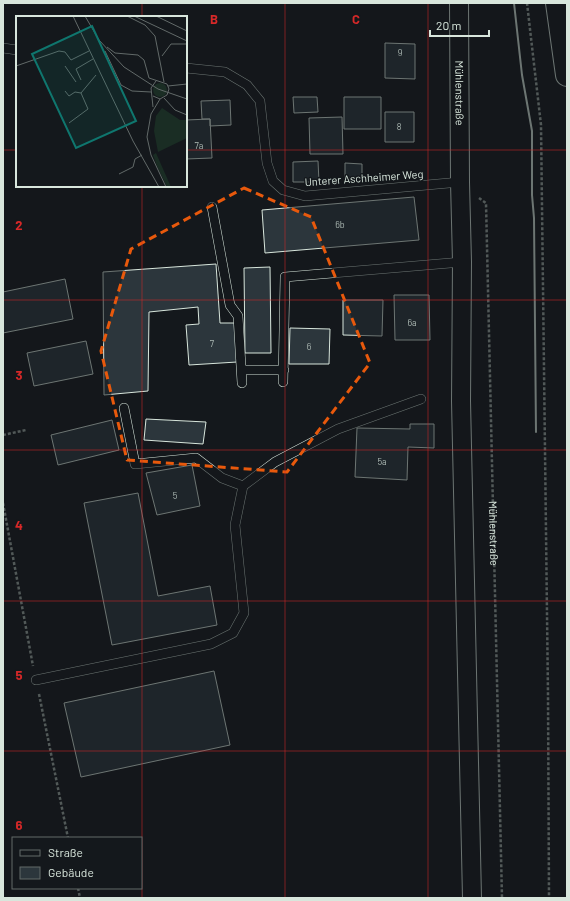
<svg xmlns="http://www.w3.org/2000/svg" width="570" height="901" font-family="Barlow,sans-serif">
	<rect width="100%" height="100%" fill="#14181c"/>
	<!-- building -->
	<path fill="#2c363c" stroke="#d8e6dc" d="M385,43L415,44V79L385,78Z
		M293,97H317L318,112L294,113Z
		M344,97H381V129H344Z
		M230,100L231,125L210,126V119H202L201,101Z
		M385,112H414V142H385Z
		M342,117L343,154H310L309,118Z
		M210,119L212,158L186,159V120Z
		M318,161L319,182H293V162Z
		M345,163L362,164V178H345Z
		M414,197L419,240L265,253L262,210Z
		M216,264L220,323H235L237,362L189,365L186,325L199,324L198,307L149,312L148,391L104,395L103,272Z
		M270,267L271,353H245L244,268Z
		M65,279L73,319L3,333V292Z
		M394,295H429L430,340H395Z
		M343,300H383L382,336L343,335Z
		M290,328L330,329L329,364H289Z
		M86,341L93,374L34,386L27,353Z
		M146,419L206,422L203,444L144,440Z
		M112,420L119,450L58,465L51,435Z
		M410,424H434V448L408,447L407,480L355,477L357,428L410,429Z
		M192,465L200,506L157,515L146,473Z
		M138,493L158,596L210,586L217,625L112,645L84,503Z
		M214,671L230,745L81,777L64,703Z"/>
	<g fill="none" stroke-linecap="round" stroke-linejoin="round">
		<!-- service casing -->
		<g stroke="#d8e6dc" stroke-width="10">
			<path id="service" d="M3,48L17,50
				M186,68L225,72L247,85L260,101L267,163L273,181L283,190L305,196L460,182
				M212,207L230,305L238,316L242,383
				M242,370H284
				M283,382L285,277L462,262
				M124,408L135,464L196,458L222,478L243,486
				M36,680L211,644L233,633L244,613L235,525L243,486L275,462L338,429L421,399"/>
		</g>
		<!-- minor casing -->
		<g stroke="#d8e6dc" stroke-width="20">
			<g id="minor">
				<path id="s2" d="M459,3L460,182L462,262L461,401L472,898"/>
			</g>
		</g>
		<!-- primary casing -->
		<g stroke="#d8e6dc" stroke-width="24">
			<path id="primary" d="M557,3L567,75"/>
		</g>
		<!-- path -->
		<g stroke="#9da8a2" stroke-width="2.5" stroke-dasharray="3 2" stroke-linecap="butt">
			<path d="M527,3L541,125L548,694L549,898"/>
			<path id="s1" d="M479,198L486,203L502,898"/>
			<path d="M3,435L26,430"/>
			<path d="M3,503L33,666"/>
			<path d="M39,694L68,838"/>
			<path d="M78,888L80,898"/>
		</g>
		<!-- service -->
		<use href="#service" stroke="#14181c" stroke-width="9"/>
		<!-- minor -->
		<use href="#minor" stroke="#14181c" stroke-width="18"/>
		<!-- primary -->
		<use href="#primary" stroke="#14181c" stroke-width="22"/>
		<!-- wall -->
		<path stroke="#d8e6dc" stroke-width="2" d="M514,3L522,75L532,131V195L534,218L536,432"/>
	</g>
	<!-- marked area -->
	<path d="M0 0H570V901H0ZM244,188L311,217L370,363L287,472L127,460L101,351L131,249Z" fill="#14181c" fill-opacity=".55" fill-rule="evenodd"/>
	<path fill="none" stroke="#e8590c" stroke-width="3" stroke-dasharray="8 5" stroke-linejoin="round" d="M244,188L311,217L370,363L287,472L127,460L101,351L131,249Z"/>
	<!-- grid -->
	<path fill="none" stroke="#d62828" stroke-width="1" stroke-opacity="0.55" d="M142,3V17M285,3V898M428,3V898M3,150H17M186,150H567M142,186V898M3,300H567M3,450H567M3,601H567M3,751H567"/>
	<g text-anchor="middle" stroke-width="3" stroke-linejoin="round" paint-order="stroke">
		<!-- number labels -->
		<g font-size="9" fill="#adbab4">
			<text x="400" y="56">9</text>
			<text x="399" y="130">8</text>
			<text x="199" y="149">7a</text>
			<text x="340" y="228">6b</text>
			<text x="412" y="326">6a</text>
			<text x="212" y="347">7</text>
			<text x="309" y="350">6</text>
			<text x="382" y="465">5a</text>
			<text x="175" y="499">5</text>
		</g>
		<!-- street labels -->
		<g font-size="11" fill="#d8e6dc" stroke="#14181c">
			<text dy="4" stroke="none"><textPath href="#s2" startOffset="90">Mühlenstraße</textPath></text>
			<text transform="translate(364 178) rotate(-4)" y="4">Unterer Aschheimer Weg</text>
			<text dy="4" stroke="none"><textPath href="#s1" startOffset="339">Mühlenstraße</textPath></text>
		</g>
	</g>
	<!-- overview -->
	<g transform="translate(16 16)">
		<rect width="171" height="171" fill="#14181c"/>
		<path d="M137 74a7 7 0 1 1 14 0a7 7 0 1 1-14 0ZM146,92L164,104H171V122L142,136L138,115L140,100ZM140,137L155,171H151L141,150L137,139Z" fill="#1a2d24"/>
		<path fill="none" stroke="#626a69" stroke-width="1" d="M57,0L117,125L143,171M69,0L83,24L108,51L142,73L171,83M111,0L129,9L139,20L148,66M118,0L171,25M140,0L171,15M91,31L99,37L122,39L128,44L133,62L151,68L153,73L151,79L144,83L137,80M89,35L105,69L116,75L135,76M146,40L155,28H171M0,50L43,35L49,36L55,44L73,35M49,50L60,66M65,64L60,53L77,43M152,70L171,68M49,75L53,80L59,76L65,77M148,82L159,94L171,99M144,83L135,98L131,121L135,139L150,171M137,91L135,72L140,65M53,107L72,93L65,77L80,59M103,158L117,151L119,143L126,139"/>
		<path fill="#0f766e" fill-opacity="0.15" stroke="#0f766e" stroke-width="2" d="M76,10L120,105L60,132L16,38Z"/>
		<rect width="171" height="171" fill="none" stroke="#d8e6dc" stroke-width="2"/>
	</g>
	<g font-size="13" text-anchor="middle" font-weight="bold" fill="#d62828" stroke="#14181c" stroke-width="3" stroke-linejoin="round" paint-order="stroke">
		<text x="214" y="24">B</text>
		<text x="356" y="24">C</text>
		<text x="19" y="230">2</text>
		<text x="19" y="380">3</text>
		<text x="19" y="530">4</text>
		<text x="19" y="680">5</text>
		<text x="19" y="830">6</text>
	</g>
	<!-- border -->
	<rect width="570" height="901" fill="none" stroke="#d8e6dc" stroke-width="8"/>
	<!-- legend -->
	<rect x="12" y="837" width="130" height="52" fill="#14181c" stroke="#626a69"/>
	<rect x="20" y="850" width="20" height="6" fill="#14181c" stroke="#626a69"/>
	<text x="48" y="857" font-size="12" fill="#d8e6dc">Straße</text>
	<rect x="20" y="867" width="20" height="12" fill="#2c363c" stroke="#626a69"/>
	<text x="48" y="877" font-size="12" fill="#d8e6dc">Gebäude</text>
	<!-- scale -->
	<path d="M430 30v6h59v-6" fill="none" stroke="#d8e6dc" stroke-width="2"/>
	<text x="436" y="30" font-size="12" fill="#d8e6dc" stroke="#14181c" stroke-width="3" paint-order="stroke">20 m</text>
</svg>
